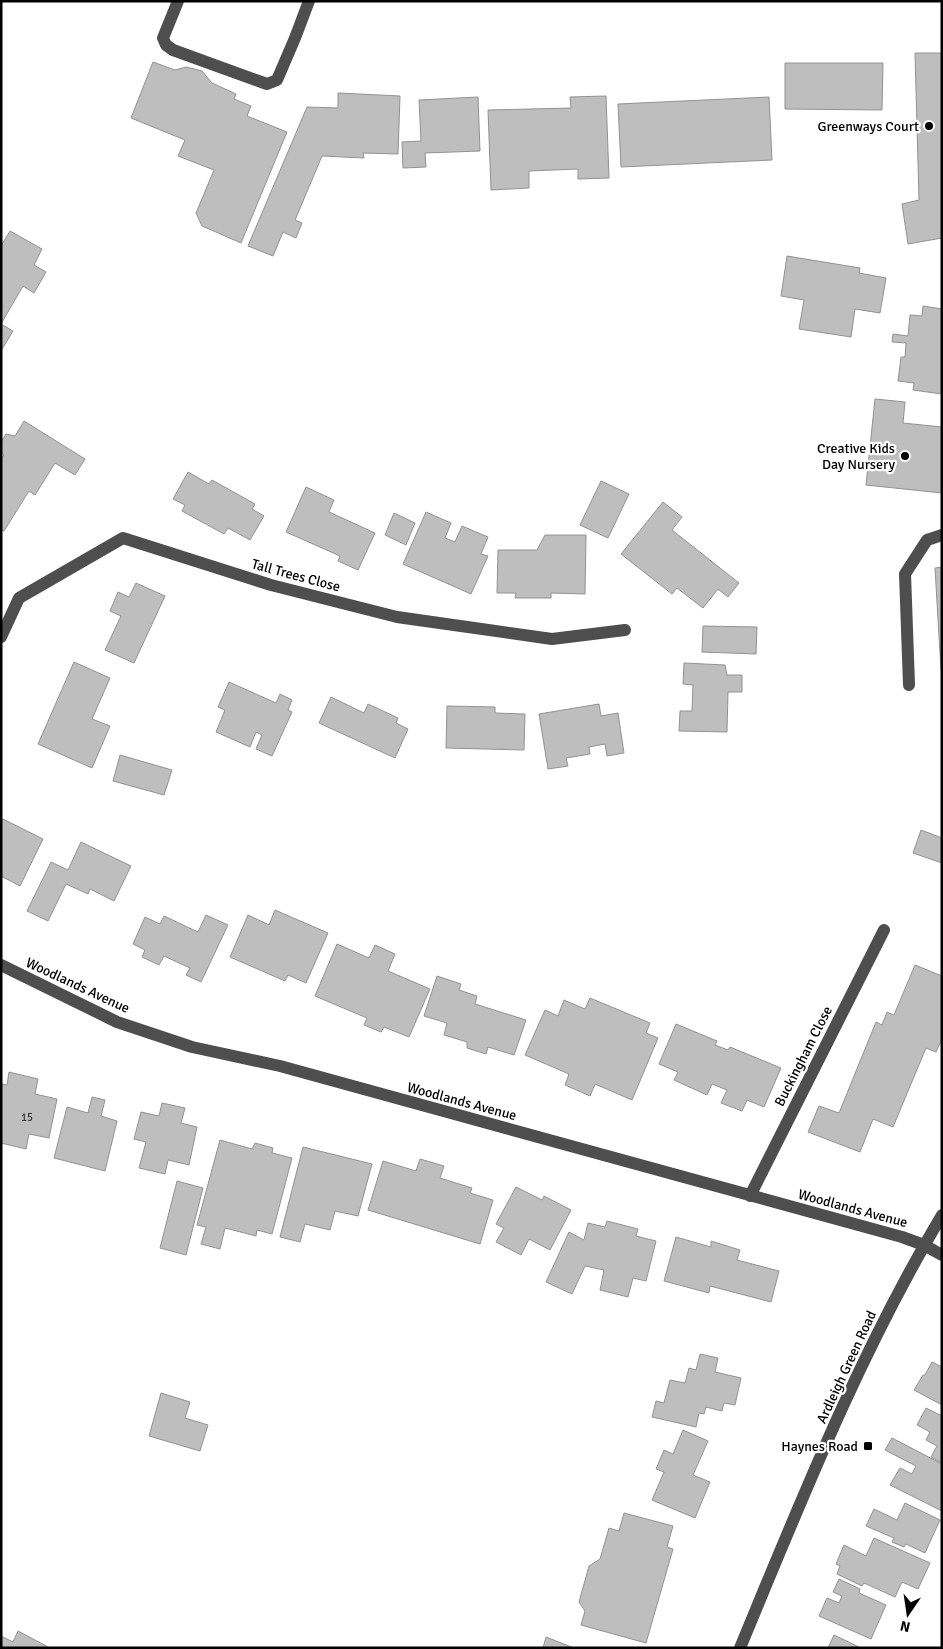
<svg xmlns="http://www.w3.org/2000/svg" width="943" height="1649" font-family="Signika,sans-serif">
	<rect width="100%" height="100%" fill="#fff"/>
	<!-- building -->
	<path fill="#bebebe" stroke="#929292" d="M915,53H942V238L908,244L902,204L919,200Z
		M153,62L175,70L186,67L202,71L212,83L236,94L234,99L251,106L247,116L287,132L241,243L202,226L196,213L214,170L178,156L185,140L131,118Z
		M785,63H883L882,110L785,109Z
		M338,93L400,96L398,154L363,153L364,158L322,156L295,220L302,223L296,238L283,232L273,256L248,246L307,107L338,108Z
		M606,96L609,178L578,179V169L529,171V188L491,190L488,110L571,108L570,97Z
		M478,97L480,151L425,153L426,167L403,168L402,142L421,141L419,100Z
		M769,97L772,160L621,167L618,104Z
		M10,231L42,249L34,265L46,272L34,293L23,286L1,324V246Z
		M787,256L860,268L859,273L886,278L880,313L855,309L851,337L799,329L804,300L781,296Z
		M923,306L942,309V394L913,390L914,383L898,381L901,357H905L906,343L892,342L893,334L908,336L910,315L922,316Z
		M1,324L13,331L1,351Z
		M875,399L905,402L903,423L942,427V493L866,485Z
		M24,421L85,459L75,475L55,463L35,495L29,491L4,531L1,530V459L4,455L1,453V442L6,434L15,436Z
		M188,472L209,484L212,480L255,504L252,509L264,516L250,540L228,528L224,534L182,511L185,505L173,499Z
		M601,481L629,494L608,538L580,525Z
		M306,487L334,500L329,512L375,533L358,570L338,561L340,556L286,532Z
		M663,502L682,517L672,530L739,583L728,597L718,589L703,608L677,588L672,594L621,554Z
		M426,512L451,523L445,538L455,542L462,526L488,537L481,554L488,556L471,594L403,564Z
		M394,513L415,523L406,545L385,535Z
		M545,535H586L585,594L551,593V598H515L516,593H497L498,550H537Z
		M942,567V670H941L935,568Z
		M136,583L165,596L134,663L105,650L121,616L110,611L118,592L129,597Z
		M703,626L757,627L756,654L702,652Z
		M74,662L110,678L92,719L110,726L92,768L38,744Z
		M684,663L725,665L727,675H742V692H728L727,732L679,731L680,711H692L693,685L683,684Z
		M229,682L276,703L280,694L292,700L288,710L292,712L272,756L256,749L262,735L256,732L250,747L216,732L225,710L218,707Z
		M331,697L364,713L368,704L398,718L396,723L408,729L395,758L319,723Z
		M599,704L601,716L618,713L624,753L607,756L605,744L589,747L590,754L566,758L568,766L548,769L539,714Z
		M447,706L495,707V713L525,714L524,750L446,748Z
		M120,755L172,770L164,795L113,781Z
		M3,819L43,839L20,886L1,876V821Z
		M921,830L942,838V863L913,853Z
		M81,842L131,866L114,901L90,889L88,894L66,884L48,921L27,911L51,862L68,870Z
		M275,910L328,933L306,983L288,975L285,981L230,957L248,915L269,925Z
		M206,915L228,925L201,982L186,975L190,968L164,956L159,965L142,957L145,950L133,944L145,917L160,924L164,916L198,932Z
		M337,944L369,958L375,945L395,954L388,971L430,989L409,1037L384,1027L381,1032L364,1025L367,1018L315,996Z
		M915,965L942,976V1039L936,1052L926,1048L893,1127L873,1119L860,1152L808,1132L819,1106L839,1113L876,1022L882,1025L887,1012L894,1015Z
		M437,976L461,984L459,990L477,996L475,1004L526,1020L514,1055L488,1047L486,1054L467,1048V1042L444,1035L447,1023L424,1016Z
		M590,998L650,1023L646,1033L658,1038L632,1100L595,1084L590,1096L565,1085L569,1074L525,1055L545,1010L558,1016L564,1000L585,1009Z
		M676,1024L717,1041L715,1045L728,1050L730,1047L781,1068L764,1107L747,1100L742,1111L721,1103L727,1090L712,1084L707,1095L674,1080L678,1072L659,1064Z
		M9,1072L38,1079L35,1094L57,1099L49,1138L29,1134L26,1149L1,1143V1084L7,1085Z
		M92,1097L105,1100L101,1116L117,1121L105,1171L54,1158L67,1107L88,1113Z
		M162,1103L185,1108L181,1123L197,1127L189,1165L168,1160L165,1174L139,1168L146,1142L134,1139L141,1112L159,1116Z
		M220,1140L252,1149L255,1143L273,1148L272,1153L292,1158L272,1234L257,1230L256,1236L225,1228L220,1249L201,1244L206,1227L197,1225Z
		M303,1147L372,1164L358,1216L335,1211L330,1230L305,1224L300,1242L280,1237Z
		M420,1159L444,1166L440,1178L472,1188L470,1193L493,1200L480,1244L368,1210L383,1161L416,1171Z
		M177,1181L203,1188L186,1255L160,1248Z
		M516,1187L542,1200L544,1196L571,1210L550,1250L529,1239L521,1255L496,1242L504,1228L496,1224Z
		M607,1221L638,1229L636,1236L656,1241L646,1281L633,1278L628,1297L600,1290L604,1270L585,1266L572,1294L546,1282L569,1232L584,1240L588,1223L605,1227Z
		M676,1237L711,1247V1241L740,1250L737,1260L779,1271L771,1302L710,1286L709,1293L664,1281Z
		M700,1354L718,1358L715,1372L741,1378L735,1405L724,1403L722,1411L706,1407L704,1414L699,1413L696,1427L652,1417L656,1401L664,1403L670,1380L685,1383L689,1368L696,1370Z
		M932,1362L942,1367V1405L914,1390L923,1375H925Z
		M161,1393L190,1402L185,1418L208,1425L200,1451L149,1436Z
		M926,1408L942,1416V1463L931,1457L937,1446L926,1440L930,1432L917,1425Z
		M683,1430L708,1441L693,1475L710,1482L695,1518L652,1500L664,1472L656,1469L664,1450L673,1454Z
		M892,1438L942,1464V1511L890,1485L900,1468L912,1474L916,1466L885,1450Z
		M905,1503L940,1520L925,1553L906,1544L904,1547L892,1542L894,1538L866,1526L874,1509L897,1520Z
		M624,1513L673,1526L667,1547L673,1549L646,1643L581,1625L585,1611L579,1602L589,1566L600,1559L609,1528L619,1531Z
		M874,1538L930,1563L918,1589L902,1582L895,1597L864,1583L862,1586L837,1574L840,1566L836,1564L844,1545L866,1556Z
		M839,1579L860,1589L859,1593L886,1605L871,1639L819,1616L827,1598L839,1603L842,1596L833,1592Z
		M18,1631L50,1648H1V1636L13,1642Z
		M834,1635L861,1648H828Z
		M546,1637L574,1648H543Z"/>
	<g fill="none" stroke-linecap="round" stroke-linejoin="round">
		<!-- minor -->
		<path stroke="#4e4e4e" stroke-width="12" d="M178,1L163,38L166,45L173,50L267,84L277,80L295,38L309,1
			M1,637L19,598L123,538L271,585L397,617L552,639L625,630
			M909,685L905,574L927,540L942,535
			M1,965L117,1022L192,1047L280,1066L902,1237L924,1245L942,1255
			M750,1196L884,930
			M740,1648C801,1501 860,1352 942,1215"/>
	</g>
	<!-- markers -->
	<g fill="#000" stroke="#fff" stroke-width="2">
		<circle cx="929" cy="126" r="5"/>
		<circle cx="905" cy="456" r="5"/>
		<rect x="863" y="1441" width="10" height="10" rx="2.5"/>
	</g>
	<g text-anchor="middle" stroke-width="4.5" stroke-linejoin="round" paint-order="stroke">
		<!-- number labels -->
		<g font-size="11" fill="#303030">
			<text x="27" y="1121">15</text>
		</g>
		<!-- poi labels -->
		<g font-size="14" fill="#000" stroke="#fff" text-anchor="end">
			<text x="919" y="131">Greenways Court</text>
			<text x="895" y="453">Creative Kids<tspan x="895" dy="16">Day Nursery</tspan></text>
			<text x="858" y="1451">Haynes Road</text>
		</g>
		<!-- street labels -->
		<g font-size="14" fill="#000" stroke="#fff">
			<text transform="translate(296 575) rotate(15)" y="5">Tall Trees Close</text>
			<text transform="translate(78 985) rotate(25)" y="5">Woodlands Avenue</text>
			<text transform="translate(803 1056) rotate(-63)" y="5">Buckingham Close</text>
			<text transform="translate(462 1101) rotate(15)" y="5">Woodlands Avenue</text>
			<text transform="translate(853 1208) rotate(15)" y="5">Woodlands Avenue</text>
			<text transform="translate(846 1367) rotate(-65)" y="5">Ardleigh Green Road</text>
		</g>
	</g>
	<!-- border -->
	<rect width="943" height="1649" fill="none" stroke="#000000" stroke-width="5"/>
	<!-- north arrow -->
	<g transform="translate(908 1614) rotate(193)" stroke="#ffffff" stroke-width="4" paint-order="stroke">
	<path d="M0-4L9 19L0 12L-9 19Z" fill="#000000"/>
	<text y="-8" font-size="14" font-weight="bold" text-anchor="middle" fill="#000000">N</text>
	</g>
</svg>
